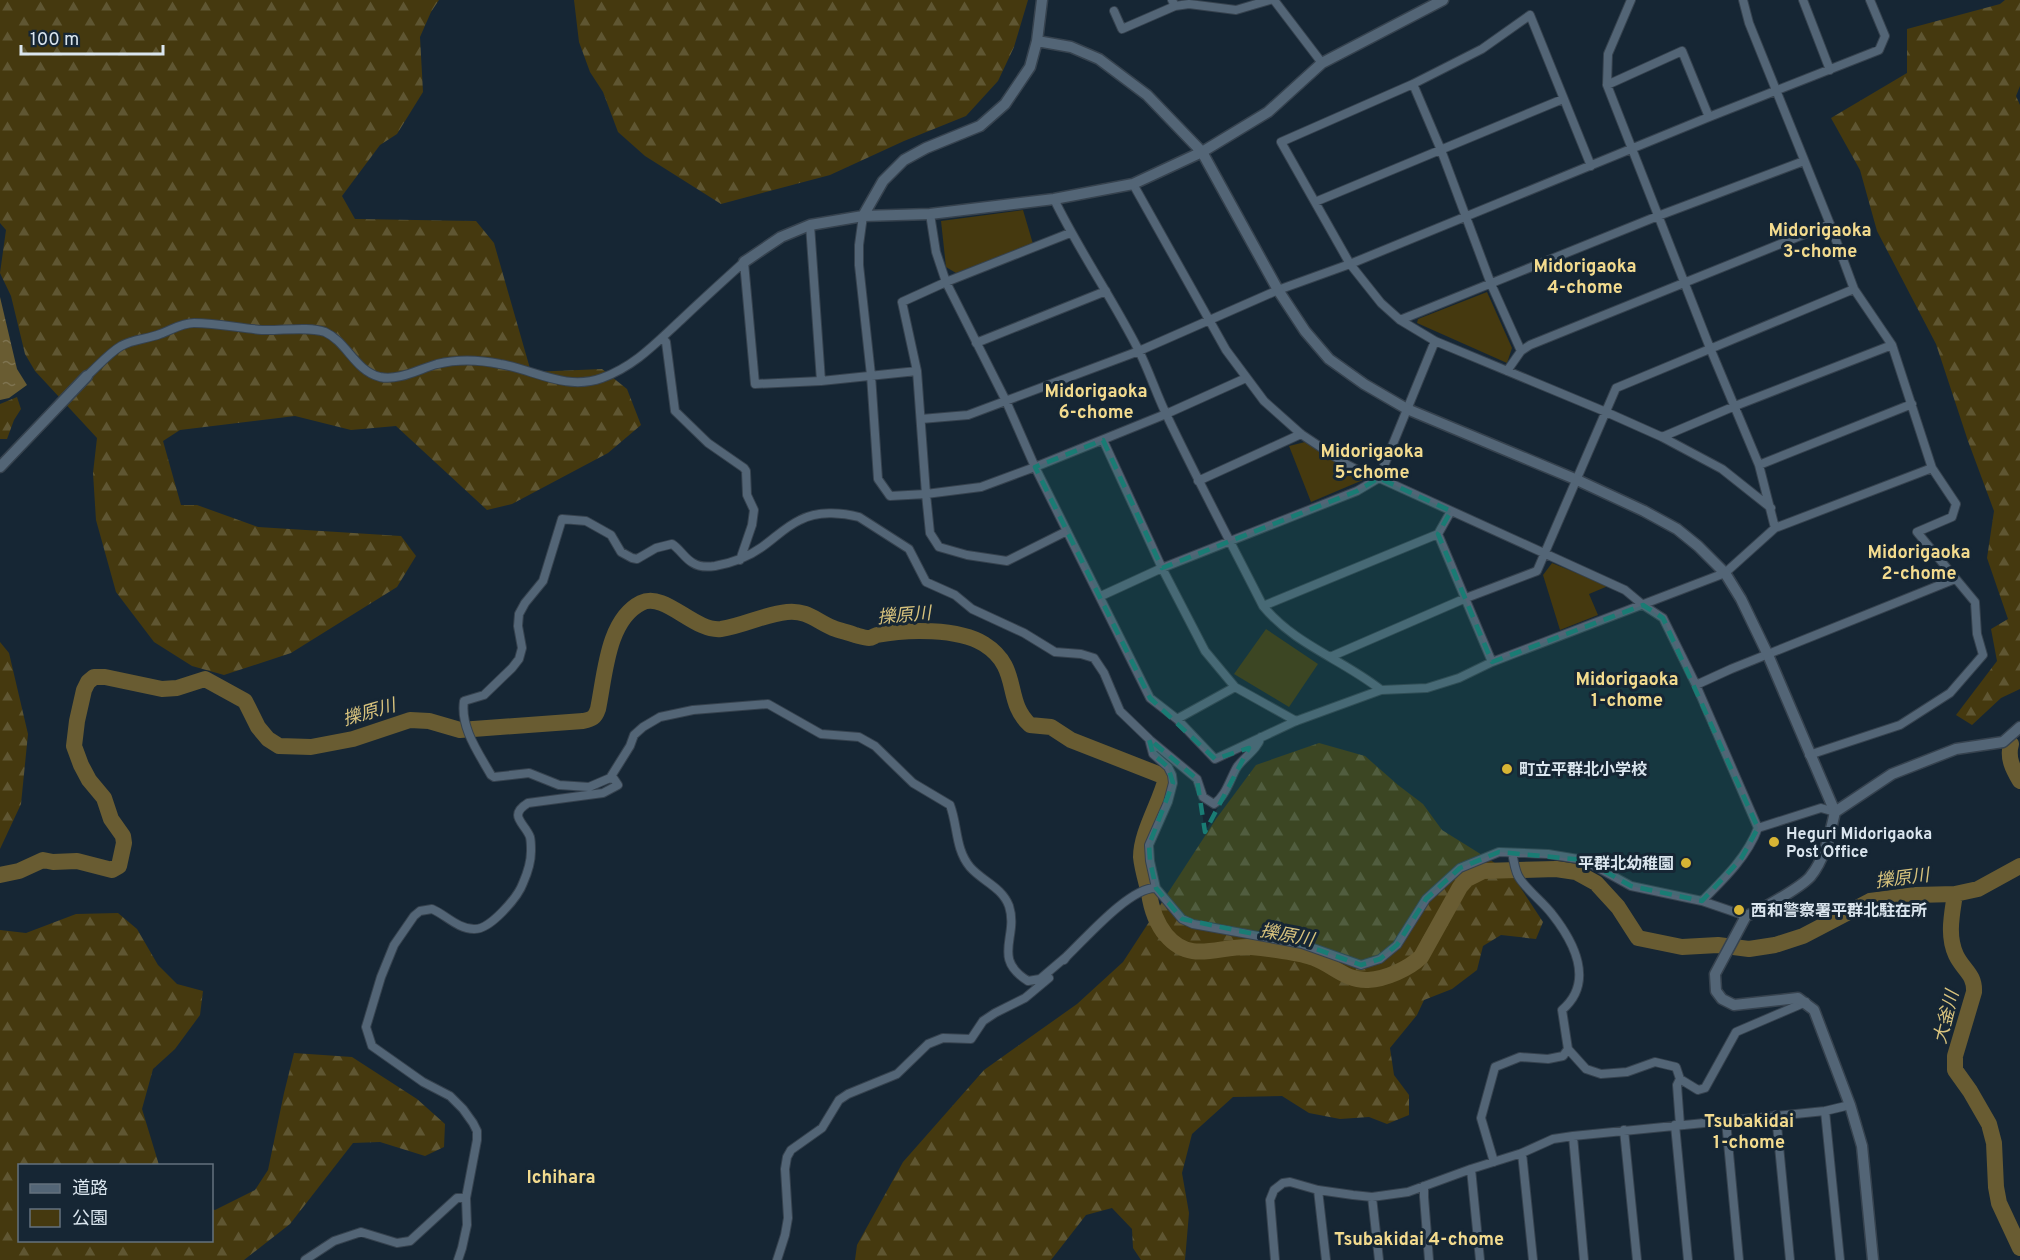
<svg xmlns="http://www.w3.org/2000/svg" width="2020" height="1260" font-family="Overpass,'Noto Sans JP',sans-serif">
	<defs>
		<pattern id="forest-firs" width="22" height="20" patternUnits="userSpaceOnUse" patternTransform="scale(1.5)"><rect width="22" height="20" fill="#45390f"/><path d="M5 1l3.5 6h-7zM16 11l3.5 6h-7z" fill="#5f5632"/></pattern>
		<pattern id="water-ripples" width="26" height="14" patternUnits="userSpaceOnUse" patternTransform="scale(1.5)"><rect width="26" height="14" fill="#695c32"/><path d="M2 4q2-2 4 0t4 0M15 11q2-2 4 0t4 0" fill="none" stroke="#7e7350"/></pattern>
	</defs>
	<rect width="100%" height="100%" fill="#162634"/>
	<!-- forest -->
	<path fill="url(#forest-firs)" d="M0,0H439L431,12L420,37L423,92L397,134L380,145L342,196L355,219L476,221L494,243L531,372L602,369L627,389L641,425L608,453L512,504L487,510L396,426L351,430L295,416L180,430L163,441L181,505H197L258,527L401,536L416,556L397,587L291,653L224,675L192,666L154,642L116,592L96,520L93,473L97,438L35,371L25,354L11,296L0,273L6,230L0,223Z
		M574,0H1028L1014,47L998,81L966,116L904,141L830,175L721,204L645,156L618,132L603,92L590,72L579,42Z
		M2005,0H2020V86L2016,96L2020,105V689L2001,698L1972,725L1956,715L1997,661L1991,629L2008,619L1987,558L1994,511L1968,441L1936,344L1877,231L1860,170L1831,118L1907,73V29L2000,4Z
		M17,397L21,409L14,420L7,439H0V404Z
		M0,642L9,653L28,734L21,804L0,849Z
		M1319,743L1365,756L1398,785L1423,804L1442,830L1511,873L1543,922L1536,939L1501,935L1483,946L1477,970L1452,989L1424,1000L1417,1015L1390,1048L1394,1075L1409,1095V1115L1387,1124L1369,1117L1340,1119L1309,1113L1282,1096L1233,1097L1192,1134L1182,1173L1189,1213L1185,1260H1141L1133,1248L1132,1229L1112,1208L1086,1215L1051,1260H855L857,1245L903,1162L984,1070L1077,1004L1123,962L1216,819L1256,765Z
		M118,913L137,929L158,965L177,984L203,991L200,1015L175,1049L153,1069L142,1109L159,1165L20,1166V1240H212V1209L215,1210L255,1190L268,1170L284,1093L294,1053L352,1057L417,1099L445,1124L444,1147L425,1156L380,1142L353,1143L290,1224L244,1260H0V930L26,933L76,914Z"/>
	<!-- park -->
	<path fill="#45390f" d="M1023,210L1033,244L956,273L946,267L941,221Z
		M1487,292L1512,348L1507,363L1417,323L1418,319Z
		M1305,442L1363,480L1311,502L1289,446Z
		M1552,563L1608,586L1589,594L1598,615L1560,630L1543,575Z
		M1266,629L1318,664L1289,707L1234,674Z"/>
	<!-- water -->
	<path fill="url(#water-ripples)" d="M0,297L17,369L27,385L9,398L0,400Z"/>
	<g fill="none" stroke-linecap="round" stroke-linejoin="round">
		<!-- river -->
		<path stroke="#695c32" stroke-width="16" d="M2011,744C2007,758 2013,769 2020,781
			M0,875L19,871L43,860L53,862L77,861L112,870L119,866L124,843L123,836L111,819L104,798L89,780L81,765L74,746L77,721L84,690L88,682L94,677H105L162,689L177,688L205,679L245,701L258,727L268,739L279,746L311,747L353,739L410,720L429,721L460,730L583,721C592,719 595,718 598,709C605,676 607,620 641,603C665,591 694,632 721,629C743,626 765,614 787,612C808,610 816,621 833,628C840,631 848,632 855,635C859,636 865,638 869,638C872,638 874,636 877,635C907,629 958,628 984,644C1022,668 1003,700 1030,725L1051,727L1071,740L1163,776L1166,778C1160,803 1141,832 1141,857C1142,868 1146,881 1149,893C1151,907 1156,923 1166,935C1191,965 1219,945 1251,947C1263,948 1303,953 1314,958C1333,965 1346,981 1368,980C1386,979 1408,969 1421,957L1460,887L1467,879L1483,871L1556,869L1576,872L1596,883L1618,907L1638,938L1682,947L1718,945L1749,949L1775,945L1803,936L1870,901L1916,895L1955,894L1978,889L2020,866
			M1955,894C1952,915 1947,935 1956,955C1963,970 1975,974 1974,992L1955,1056V1070L1970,1091L1989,1124L1994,1143L1996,1187L1999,1203L2020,1248"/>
		<!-- minor casing -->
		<g stroke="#36424e" stroke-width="10">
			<path id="minor" d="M1172,0L1175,6L1189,4L1236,10L1270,0
				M1274,0L1322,63
				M1631,0L1608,54L1607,85L1710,348L1759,465L1775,528
				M1743,0L1749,23L1830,224L1854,289L1892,345L1932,468L1956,504L1952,517L1917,532L1975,602L1977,634L1983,655L1950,693L1900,725L1809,755
				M1803,0L1830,70
				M1114,11L1122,29L1175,6
				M1413,84L1441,150L1491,284L1521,351
				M1607,85L1682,51L1709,117
				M1591,166L1530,15L1482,49L1413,84L1281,142L1350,264L1381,303L1400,320L1435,341L1606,412L1662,437L1722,469L1771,508
				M1133,184L1226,350L1264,401L1301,434L1346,464L1367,475L1379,478L1625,590L1643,605L1663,618L1696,685L1758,828C1747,857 1724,879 1702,901
				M1054,199C1079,251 1113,299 1139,351C1150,373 1157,396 1168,418C1198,481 1231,543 1263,606C1295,645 1342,659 1381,690
				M1315,202L1563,99
				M930,214L936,252L946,282L1006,401L1035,467L1150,698L1177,719L1215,759L1296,721L1381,690L1427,688L1459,678L1492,662L1725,573L1775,528L1932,468
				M863,216L859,245V265L871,375L878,479L890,496L926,494L930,533L939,547L967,555L1007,561L1067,531
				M810,225L821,381
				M1070,233L946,282L902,302L917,371L926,494L981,487L1035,467L1166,414L1246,378
				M744,262L755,384L821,381L917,371
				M1400,320L1658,216L1804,161
				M663,339L666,342L675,411L708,443L744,468L746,471L747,495L754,510L752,525L740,560
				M976,343L1106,291
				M1507,371L1521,351L1530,345L1830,224
				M87,376C98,366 109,353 121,346C133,339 148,339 160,334C172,330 181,323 194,323C217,323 239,328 262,330C280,331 309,326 325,332C347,342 355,371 380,377C399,381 419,369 437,364C457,359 481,360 500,364C535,370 566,391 602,378C635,366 656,343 681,320C702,300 723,281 744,262
				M921,419L968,415L1139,351L1278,290L1350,264L1709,117L1879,50L1885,36L1870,0
				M1662,437L1735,406L1892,345
				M1103,440L1162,568L1205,651L1235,687L1296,721
				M1759,465L1912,404
				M1198,481L1301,434
				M1438,534L1492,662
				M1101,596L1162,568L1357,491L1379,478L1435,341
				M1263,606L1438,534L1451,511
				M1330,657L1466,598L1537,571L1616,388L1854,289
				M1696,685L1731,669L1955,579
				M1177,719L1235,687
				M1150,740L1197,779L1203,797L1214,804C1226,796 1230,779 1237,767C1245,756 1257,750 1261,737
				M610,778L630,746L634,735L643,727L660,717L693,710L768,704L821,734L859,737L875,746L913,783L950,805C958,826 955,849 970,867C982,881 1002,887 1009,906C1019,937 991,958 1028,981L1040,979L1067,956
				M1758,828L1821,808L1835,812
				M1512,853C1514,861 1515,873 1520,879C1529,892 1543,902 1552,914C1574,942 1595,982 1562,1010L1568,1049L1586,1069L1601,1074L1627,1072L1655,1062L1676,1067L1680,1079L1698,1090L1705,1088L1736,1032L1806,1002
				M1064,960L1067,956C1086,938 1130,887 1156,888
				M1680,1079L1677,1085L1680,1125
				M1825,1111L1840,1260
				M1776,1115L1790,1260
				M1726,1121L1739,1260
				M1675,1125L1688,1260
				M1624,1130L1637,1260
				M1573,1136L1584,1260
				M1522,1153L1533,1260
				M1494,1162L1481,1118L1495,1067L1520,1057L1548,1059L1563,1056L1568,1049
				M1471,1169L1480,1260
				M1424,1186V1197L1429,1260
				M1318,1190L1326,1260
				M1372,1197L1379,1260
				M305,1260L334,1241L361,1232L397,1243L410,1241L457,1198H466
				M458,1260L462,1248L467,1225L466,1198L477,1140V1131L473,1123L463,1109L450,1096L423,1082L372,1046L366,1027L381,977L394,945L414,916L420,911L432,909C446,915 458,929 474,929C490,930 518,897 523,883C527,874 531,861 531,851C531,847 531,841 530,837C525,823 507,816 528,803L603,793L618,785L614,779L610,778L589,787L559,785L529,773L494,777L491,775C478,752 460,727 464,701L484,695L512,668L519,659L522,648L518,626L519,614L525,603L543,581L562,519L586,521L611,535L621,552L632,558L637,559L656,548L672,544C680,549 685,559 693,563C699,567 708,567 715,566C732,563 748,557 762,547C775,538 785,527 800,520C817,511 841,512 859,517L909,549L926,582L955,595L972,609L1024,633L1055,652L1081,654L1094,658L1104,673L1120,711L1149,739L1153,754L1168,767L1172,775L1173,783L1168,802L1149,845L1150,861L1156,888L1182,919L1193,924L1302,944L1361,965L1380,959L1397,945L1426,899L1460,868L1499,852L1548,854L1584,860L1631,886L1702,901L1746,916
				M777,1260L785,1235L788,1218L785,1169L787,1157L791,1150L822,1128L839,1100L848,1094L897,1074L928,1044L943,1038L971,1039L983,1021L995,1013L1025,998L1049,978
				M1275,1260L1270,1200L1274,1190L1283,1183L1290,1182L1318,1190L1353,1195L1372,1197L1408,1192L1471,1169L1522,1153L1553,1139L1573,1136L1825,1111L1850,1105"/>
		</g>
		<!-- tertiary casing -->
		<g stroke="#36424e" stroke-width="13">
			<path id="tertiary" d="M1037,41L1071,47L1099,59L1147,95L1202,152L1278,290L1305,331L1329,359L1364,384L1407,409L1575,479L1644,511L1677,529L1698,546L1725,573L1741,599L1768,655L1835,812
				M863,216L883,181L904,160L926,148L980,126L1005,104L1030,67L1037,41L1042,0
				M744,262L781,237L810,225L863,216L930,214L1054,199L1133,184L1202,152L1268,112L1322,63L1443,0
				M0,467L87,376
				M1873,1260L1862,1146L1850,1105L1814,1010L1798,998L1734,1005L1722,999L1716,991L1715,974L1746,916C1760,911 1801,887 1810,877C1825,859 1830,834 1835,812L1892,774L1956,749L2003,742L2020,727"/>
		</g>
		<!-- minor -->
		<use href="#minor" stroke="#536576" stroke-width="8"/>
		<!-- tertiary -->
		<use href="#tertiary" stroke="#536576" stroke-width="10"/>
	</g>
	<!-- marked area -->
	<path fill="#197c74" fill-opacity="0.2" stroke="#197c74" stroke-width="4.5" stroke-dasharray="12 8" stroke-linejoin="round" d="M1103,440L1162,568L1357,491L1379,478L1451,511L1438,534L1492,662L1643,605L1663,618L1758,828L1741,859L1702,901L1631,886L1584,860L1499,852L1460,868L1426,899L1397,945L1380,959L1361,965L1302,944L1182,919L1156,888L1150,861L1149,845L1173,783L1168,767L1153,754L1149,739L1197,779L1205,832L1249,748L1215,759L1150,698L1035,467Z"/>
	<!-- markers -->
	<g fill="#d7b434" stroke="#162634" stroke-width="2">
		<circle cx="1507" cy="769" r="6"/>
		<circle cx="1774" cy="842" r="6"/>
		<circle cx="1686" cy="863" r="6"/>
		<circle cx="1739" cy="910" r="6"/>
	</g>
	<g text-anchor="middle" stroke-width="6" stroke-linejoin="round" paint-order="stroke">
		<!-- poi labels -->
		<g font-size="16" font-weight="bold" fill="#dae5ee" stroke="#162634" text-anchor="start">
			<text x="1519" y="775">町立平群北小学校</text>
			<text x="1786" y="839">Heguri Midorigaoka<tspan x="1786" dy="18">Post Office</tspan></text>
			<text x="1674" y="869" text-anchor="end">平群北幼稚園</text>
			<text x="1751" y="916">西和警察署平群北駐在所</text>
		</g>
		<!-- neighbourhood labels -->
		<g font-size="18" font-weight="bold" fill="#f3db8e" stroke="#162634">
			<text x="1820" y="236">Midorigaoka<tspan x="1820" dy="21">3-chome</tspan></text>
			<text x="1585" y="272">Midorigaoka<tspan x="1585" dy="21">4-chome</tspan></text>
			<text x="1096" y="397">Midorigaoka<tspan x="1096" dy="21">6-chome</tspan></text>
			<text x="1372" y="457">Midorigaoka<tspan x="1372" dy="21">5-chome</tspan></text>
			<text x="1919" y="558">Midorigaoka<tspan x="1919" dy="21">2-chome</tspan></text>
			<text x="1627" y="685">Midorigaoka<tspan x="1627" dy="21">1-chome</tspan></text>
			<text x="1749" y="1127">Tsubakidai<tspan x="1749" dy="21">1-chome</tspan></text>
			<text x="561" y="1183">Ichihara</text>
			<text x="1419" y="1245">Tsubakidai 4-chome</text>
		</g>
		<!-- water labels -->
		<g font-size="18" font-style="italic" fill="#d8c37d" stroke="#162634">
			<text transform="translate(904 615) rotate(-5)" y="6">擽原川</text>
			<text transform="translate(369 712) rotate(-16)" y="6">擽原川</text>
			<text transform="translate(1902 878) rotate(-7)" y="6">擽原川</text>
			<text transform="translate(1287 935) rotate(11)" y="6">擽原川</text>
			<text transform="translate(1946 1017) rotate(-76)" y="6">大釜川</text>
		</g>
	</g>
	<!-- legend -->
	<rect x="18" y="1164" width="195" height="78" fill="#162634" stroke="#64727e" stroke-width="1.5"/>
	<rect x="30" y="1184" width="30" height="9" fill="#536576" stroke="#64727e" stroke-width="1.5"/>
	<text x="72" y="1194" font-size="18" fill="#dae5ee">道路</text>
	<rect x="30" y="1209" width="30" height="18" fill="#45390f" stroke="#64727e" stroke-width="1.5"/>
	<text x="72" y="1224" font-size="18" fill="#dae5ee">公園</text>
	<!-- scale -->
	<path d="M21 45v9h142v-9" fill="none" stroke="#dae5ee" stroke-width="3"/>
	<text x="30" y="45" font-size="18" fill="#dae5ee" stroke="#162634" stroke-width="4.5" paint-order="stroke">100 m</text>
</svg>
